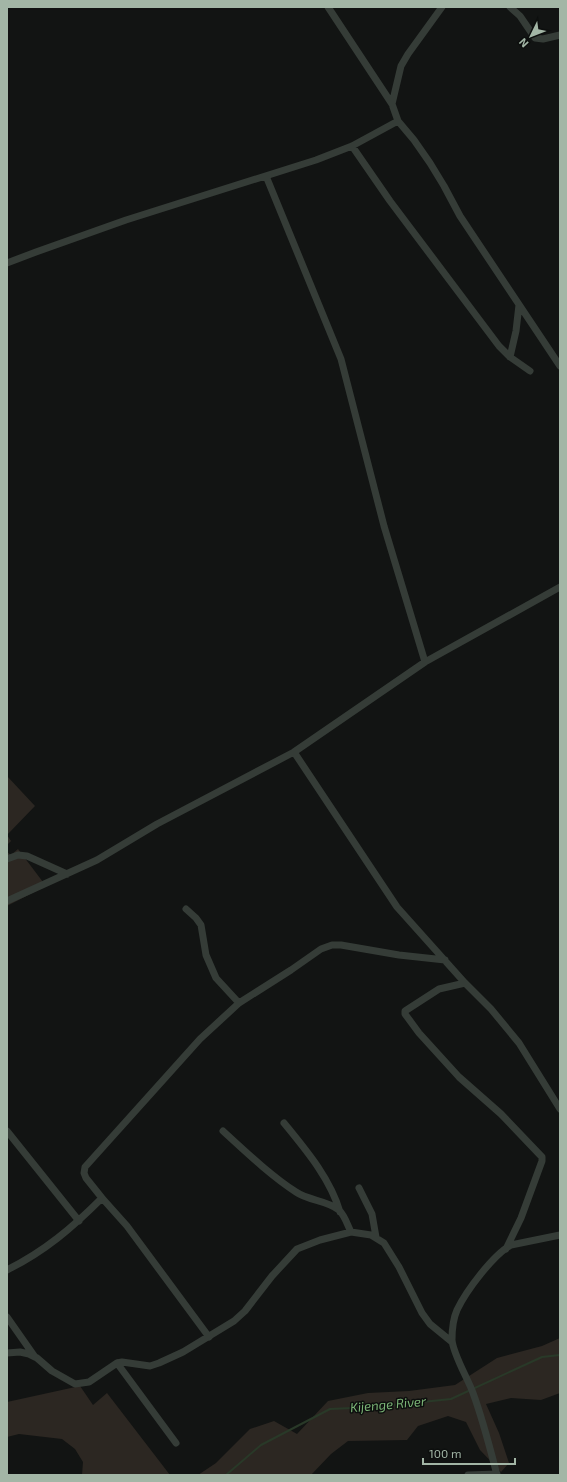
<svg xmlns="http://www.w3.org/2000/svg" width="567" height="1482" font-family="'Exo 2',sans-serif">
	<rect width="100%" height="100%" fill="#121413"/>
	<!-- green -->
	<path fill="#2c2722" d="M7,776L35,806L7,835L11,841L7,845Z
		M18,849L46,886L7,906V852L11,855Z
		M560,1338V1393L541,1400L511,1398L486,1404L499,1433L509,1463L501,1472L480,1450L466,1422L448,1416L418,1426L407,1440L348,1441L331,1454L311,1475L292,1474L198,1475L216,1463L250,1429L274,1421L297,1434L328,1401L368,1393L409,1391L455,1385L497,1358L542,1346Z
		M80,1386L93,1405L107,1393L170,1475H82L83,1462L75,1449L62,1439L19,1434L7,1437V1402Z"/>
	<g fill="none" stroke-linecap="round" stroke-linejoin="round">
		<!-- stream -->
		<path stroke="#293928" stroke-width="2" d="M226,1475L261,1445L330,1409L374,1407L451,1399L542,1357L560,1355"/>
		<!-- minor -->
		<path stroke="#353c37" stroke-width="7" d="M328,7L392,104L398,121
			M510,7L520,16L535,38L543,39L560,35
			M392,104L401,66L408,54L442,7
			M352,146L390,201L499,346L510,357L530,371
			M266,176L341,359L384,526L425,662
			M7,263L36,252L126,220L316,160L352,146L398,121L414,140L430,163L444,186L460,216L560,366
			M510,357L516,331L519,305
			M294,752L397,907L465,983L491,1009L519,1043L560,1109
			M7,859L18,855L27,856L67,874
			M7,901L97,860L157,824L294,752L425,662L560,587
			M186,909L196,918L201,925L206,955L216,978L239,1003
			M465,983L439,989L405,1011V1014L419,1033L459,1077L501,1114L542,1157V1161L521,1218L506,1249
			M284,1123C306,1150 330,1178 340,1212
			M7,1131L79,1221
			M223,1131C246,1152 270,1175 296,1192C309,1201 327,1200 339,1210C345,1216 347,1224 351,1232
			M359,1188L372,1214L376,1237
			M7,1270C45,1251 72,1228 102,1198
			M7,1317L35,1357
			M209,1337L127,1226L102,1198L86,1178L84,1173L85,1167L200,1039L239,1003L291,970L321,949L332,945H341L399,955L445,960
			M7,1353L20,1352L29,1354L37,1358L52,1371L75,1384L89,1382L117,1363L122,1362L150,1366L159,1363L183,1352L234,1321L245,1311L272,1276L297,1249L320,1240L351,1232L371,1235L384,1243L399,1267L422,1313L430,1324L452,1342
			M117,1363L176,1443
			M468,1475L497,1474
			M497,1475C490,1448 483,1420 473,1393C468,1379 453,1354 452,1340C452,1330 453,1319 457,1310C466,1291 493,1255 511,1245L560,1235"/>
	</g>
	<g text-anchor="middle" stroke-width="3" stroke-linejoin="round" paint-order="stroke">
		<!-- water labels -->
		<g font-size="13" font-style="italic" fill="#7bb476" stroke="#0d0f0e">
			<text transform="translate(388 1404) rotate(-5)" y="5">Kijenge River</text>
		</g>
	</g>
	<!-- border -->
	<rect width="567" height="1482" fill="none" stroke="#a3b6a6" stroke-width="16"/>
	<!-- north arrow -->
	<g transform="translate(531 36) rotate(227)" stroke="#0d0f0e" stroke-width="3" paint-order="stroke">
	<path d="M0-3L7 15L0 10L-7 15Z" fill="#a3b6a6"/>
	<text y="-6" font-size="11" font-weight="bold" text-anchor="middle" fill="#a3b6a6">N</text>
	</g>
	<!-- scale -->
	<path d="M423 1458v6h92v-6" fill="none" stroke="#a3b6a6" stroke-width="2"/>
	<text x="429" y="1458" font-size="12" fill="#a3b6a6" stroke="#0d0f0e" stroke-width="3" paint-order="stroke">100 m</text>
</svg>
